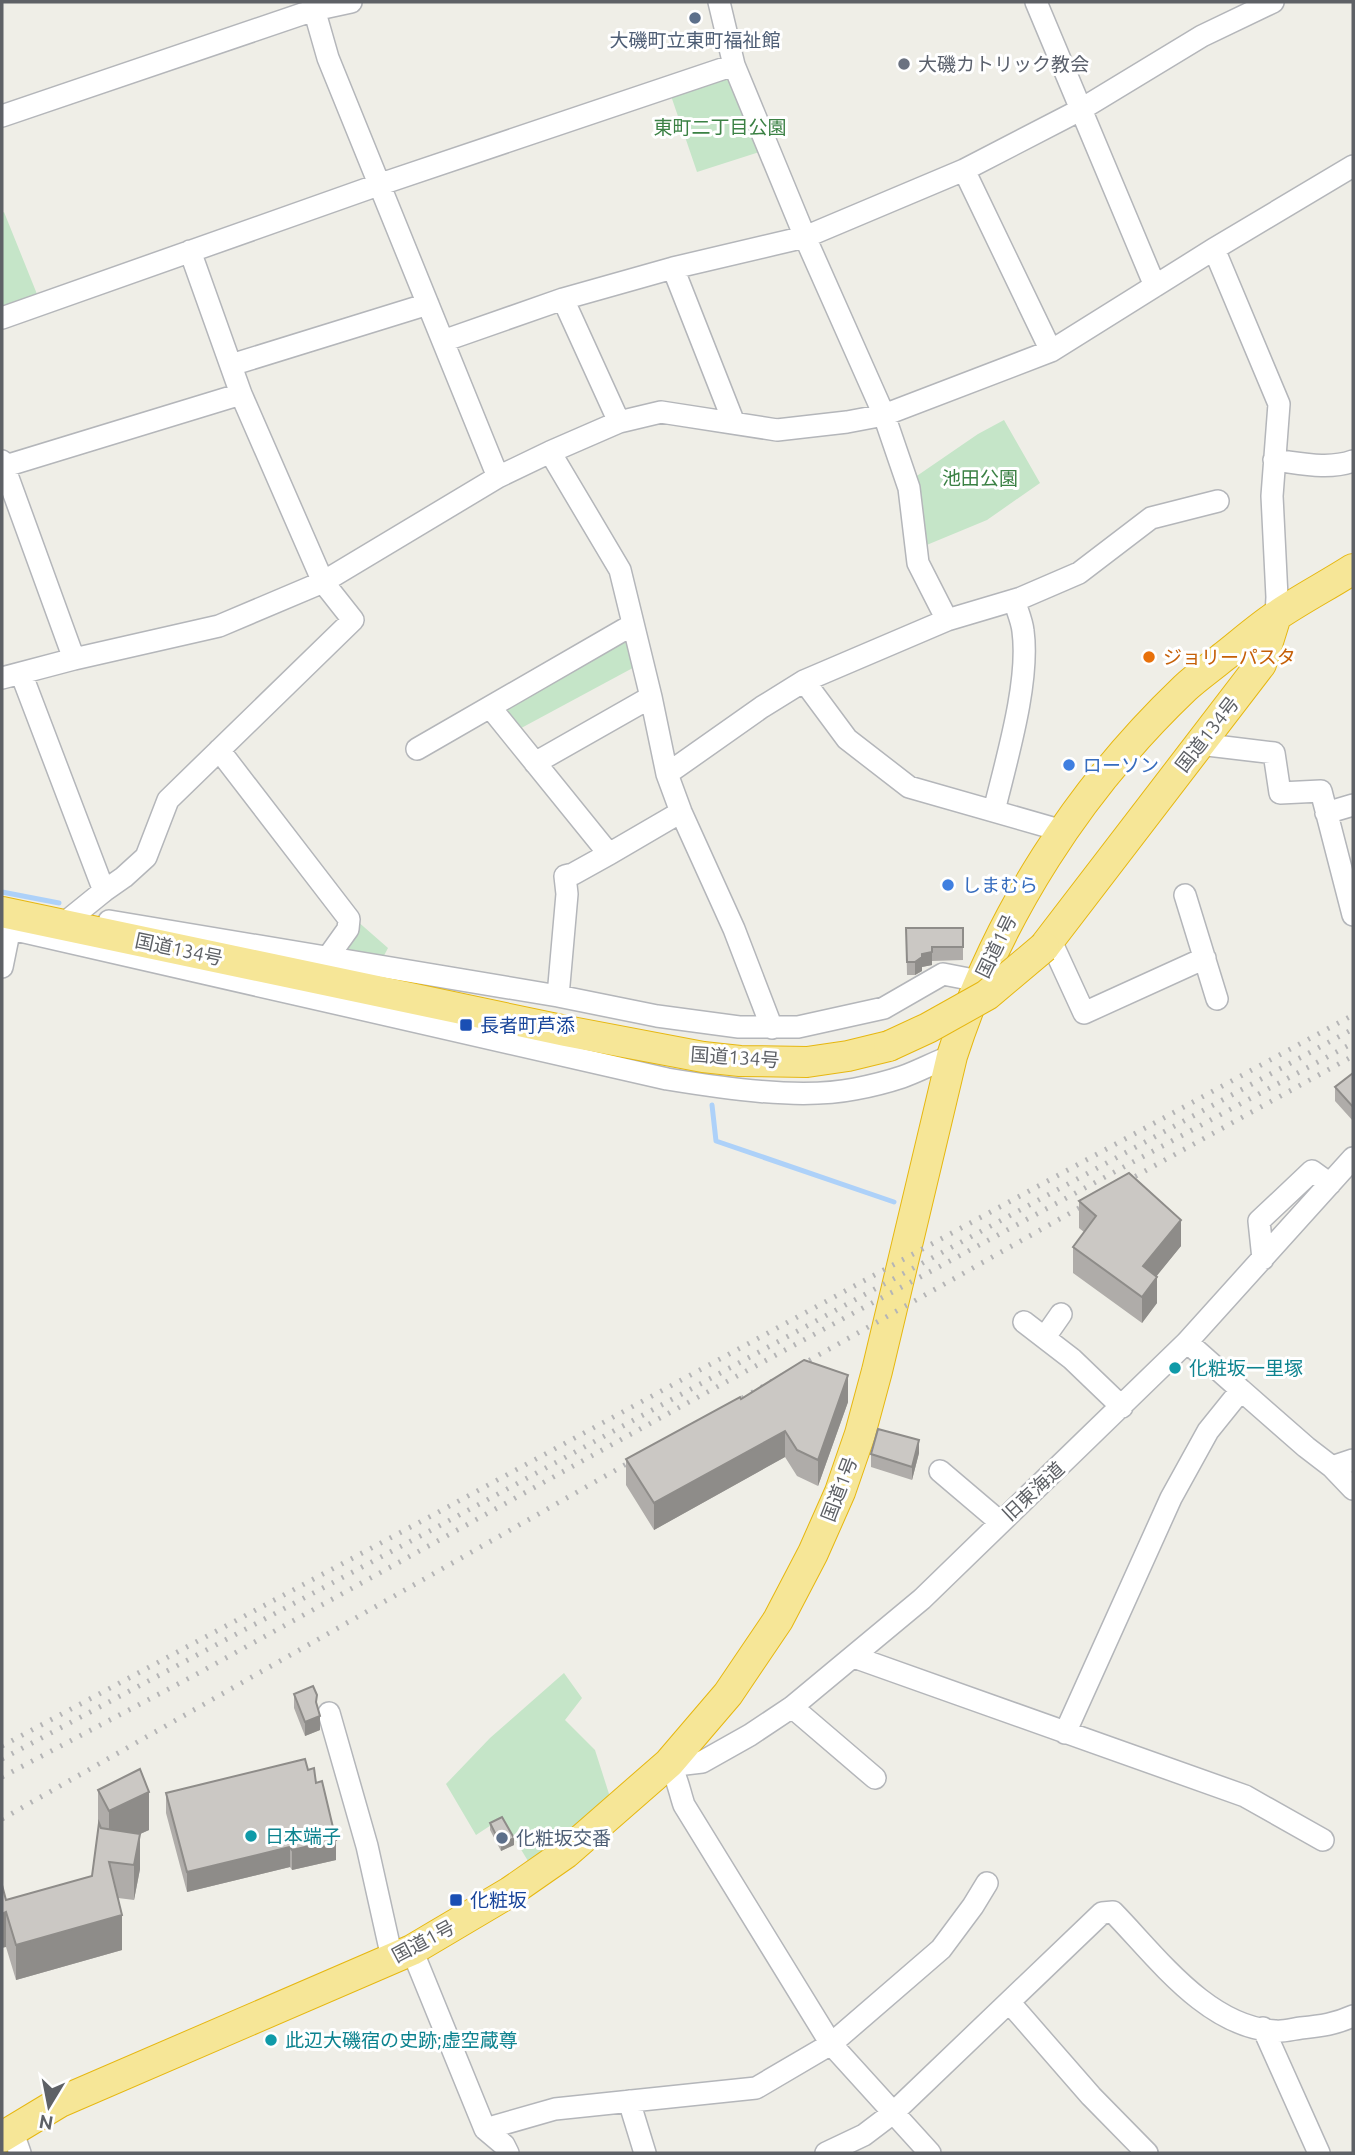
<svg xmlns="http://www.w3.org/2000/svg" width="1355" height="2155" font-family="Ubuntu,'Noto Sans JP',sans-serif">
	<rect width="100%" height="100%" fill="#efeee7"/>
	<!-- green -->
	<path fill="#c5e5c8" d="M734,65L769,149L697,172L668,87Z
		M4,212L41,304L2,318V213Z
		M1004,420L1040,483L987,520L917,549L908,482L978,434Z
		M632,625L642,663L512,733L490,707Z
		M356,920L388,948L379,965L328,957Z
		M564,1673L582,1698L565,1720L595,1750L610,1797L553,1844L528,1861L502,1818L476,1835L446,1784L490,1738Z"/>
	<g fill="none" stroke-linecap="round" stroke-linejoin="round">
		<!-- stream -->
		<path stroke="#add1f9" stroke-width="5" d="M2,892L59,903
			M712,1105L716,1141L894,1202"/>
		<!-- minor casing -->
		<g stroke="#b4b6ba" stroke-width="24">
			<path id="minor" d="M312,2L328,58L498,477
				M719,2L734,65L805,237L884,415L909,488L918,563L947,620
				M1036,2L1155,286
				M2,116L314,10L351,2
				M964,170L1051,351
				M1214,249L1279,404L1272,496L1277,597L1276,616
				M673,268L734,423
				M563,299L619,422
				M2,318L378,185L734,65
				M443,341L563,299L673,268L805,237L964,170L1080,110L1202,36L1273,2
				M231,365L428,304
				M550,452L620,570L651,697L667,774L681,812L734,929L772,1028
				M1274,460C1300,463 1328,470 1353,461
				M2,461L74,659
				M2,467L241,394
				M21,673L104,891
				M2,678L74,659L219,626L323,582L498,477L550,452L619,422L661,412L777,430L847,422L884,415L1051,351L1214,249L1353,166
				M804,681L847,739L909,787L1063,831
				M490,707L609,854
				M1199,744L1274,753L1280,793L1321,791L1353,915
				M417,749L632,625
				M219,750L349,919L348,929L328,957
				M535,763L651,697
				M667,774L762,707L804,681L947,620L1021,598L1079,573L1151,518L1218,501
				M994,811C1006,761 1030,682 1023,631C1022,621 1017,610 1014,600
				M1326,813L1353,805
				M1185,895L1217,999
				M109,921L558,996L657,1016L739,1027H798L884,1008L943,974L979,981
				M62,925L104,891L124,877L146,857L168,800L353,620L323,582L241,394L190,251
				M2,927L295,994
				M1050,939L1084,1013L1205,958
				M2,967L12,918
				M299,975L295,994L667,1079C722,1088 800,1100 855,1089C871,1086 887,1082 902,1077C919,1071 935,1062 952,1056
				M558,996L567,894L565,876L573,874L609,854L681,812
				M1263,1259L1259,1221L1312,1171L1330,1184
				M1024,1322L1072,1359L1122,1407
				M1045,1337L1061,1314
				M1241,1390L1306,1447L1332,1467L1353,1489
				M1332,1467L1353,1460
				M940,1471L1000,1522
				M854,1657L1245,1796L1323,1840
				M792,1707L875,1778
				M329,1713L367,1846L392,1958
				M1065,1733L1171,1498L1208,1431L1241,1390L1187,1342
				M669,1763L685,1764L702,1762L750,1735L792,1707L922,1599L1187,1342L1353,1158
				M669,1763C677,1776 679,1790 684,1805L831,2044L941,1949L973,1906L987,1883
				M412,1950L485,2129L504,2145L508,2153
				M1009,2002L1091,2096L1147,2153
				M1263,2028L1319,2153
				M629,2101L645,2153
				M485,2129L555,2109L756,2088L831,2044L930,2153
				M12,2130L20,2153
				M826,2153L864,2135L893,2113L1102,1913L1113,1912C1157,1957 1207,2027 1275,2031C1283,2032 1293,2029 1301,2028C1322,2026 1335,2024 1353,2016"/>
		</g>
		<!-- highway casing -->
		<g stroke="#e6b710" stroke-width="32">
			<path id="highway" d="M2,912L566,1031L703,1057L740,1061L807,1062L848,1056L889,1046
				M1044,947L1261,664L1276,616
				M2,2137L60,2102L412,1950L510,1892L566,1853L669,1763L728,1694L778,1620L813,1553L840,1492L860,1434L877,1371L952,1056C997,916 1079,789 1185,688C1197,677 1210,668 1222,658C1240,644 1258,628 1276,616C1301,599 1328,585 1353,569"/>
		</g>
		<!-- minor -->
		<use href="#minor" stroke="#fff" stroke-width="21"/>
		<!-- highway -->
		<use href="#highway" stroke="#f6e697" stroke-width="30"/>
		<!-- rail -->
		<path stroke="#b5b5b6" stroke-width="5" stroke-dasharray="2 9" stroke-linecap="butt" d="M1116,1187L1353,1056
			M723,1409L1095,1199
			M2,1746L433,1515L1353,1015
			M2,1759L439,1526L1353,1029
			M2,1777L195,1675L689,1402L1353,1043
			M2,1819L644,1454"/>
		<!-- highway-bridge casing -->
		<g stroke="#e6b710" stroke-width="32" stroke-linecap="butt">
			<path id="highway-bridge" d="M889,1046L928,1028L987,995L1044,947"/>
		</g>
		<!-- highway-bridge -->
		<use href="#highway-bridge" stroke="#f6e697" stroke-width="30"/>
	</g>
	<!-- wall -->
	<path fill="#afaca9" d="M906,928H963V960L932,961V965L922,967V971L915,975H907Z
		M1353,1073V1121L1335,1101V1087Z
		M1079,1201L1181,1246L1156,1276L1157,1303L1142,1323L1073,1273V1247L1084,1232L1079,1228Z
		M741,1399L848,1402L818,1486L797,1476L785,1457L654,1530L626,1485V1459Z
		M919,1453L912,1480L871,1467V1454Z
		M294,1694L317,1705L320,1730L305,1736L294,1708Z
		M308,1770L316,1783L336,1860L292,1870L290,1867L187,1892L166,1813V1793Z
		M98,1790L149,1830L140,1834V1869L134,1900L118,1898L122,1950L16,1980L6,1947V1900L92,1876L98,1828Z
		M490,1823L514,1845L501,1851L490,1830Z"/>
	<!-- shaded-wall -->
	<path fill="#8e8c89" d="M932,947V965L922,967V954Z
		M922,957V971L915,975V962Z
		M1181,1220V1246L1143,1293V1266Z
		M1157,1277V1303L1142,1323V1297Z
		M848,1375V1402L818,1486V1460Z
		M785,1431V1457L654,1530V1503Z
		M919,1440V1453L912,1480V1467Z
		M320,1716V1730L305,1736V1722Z
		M149,1792V1830L140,1834V1869L134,1900V1865L109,1849V1811Z
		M514,1838V1845L501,1851V1845Z
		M336,1840V1860L292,1870V1850Z
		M290,1847V1867L187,1892V1872Z
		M6,1912V1947L2,1948V1914Z
		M122,1915V1950L16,1980V1945Z"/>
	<!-- building -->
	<path fill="#cbc8c4" stroke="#8e8c89" stroke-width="2" d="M906,928H963V947H932V952L922,954V957L915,962H907Z
		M1353,1073V1107L1335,1087Z
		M1129,1173L1181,1220L1143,1266L1157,1277L1142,1297L1073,1247L1096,1216L1079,1201Z
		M804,1360L848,1375L818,1460L797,1450L785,1431L654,1503L626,1459L740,1397L741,1399Z
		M878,1429L919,1440L912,1467L871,1454Z
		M313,1686L317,1695L316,1702L320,1716L305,1722L294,1694Z
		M305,1759L308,1770L314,1768L316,1783L322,1781L336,1840L292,1850L290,1847L187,1872L166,1793Z
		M140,1769L149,1792L109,1811L98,1790Z
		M502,1817L514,1838L501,1845L490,1823Z
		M99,1823L101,1828L140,1834L134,1865L109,1862L122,1915L16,1945L6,1912L2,1914V1885L6,1900L92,1876Z"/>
	<!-- markers -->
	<g fill="#5c6f8a" stroke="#fff" stroke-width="2.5">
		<circle cx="695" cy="18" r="7"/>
		<circle cx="502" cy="1838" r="7"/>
	</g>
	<circle fill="#6b7280" stroke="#fff" stroke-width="2.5" cx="904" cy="64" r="7"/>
	<circle fill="#e8710a" stroke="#fff" stroke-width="2.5" cx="1149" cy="657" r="7"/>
	<g fill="#3f7fe0" stroke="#fff" stroke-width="2.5">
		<circle cx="1069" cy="765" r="7"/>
		<circle cx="948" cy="885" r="7"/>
	</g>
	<g fill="#1a4fb4" stroke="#fff" stroke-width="2.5">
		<rect x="459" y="1018" width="14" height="14" rx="3.5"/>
		<rect x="449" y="1893" width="14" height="14" rx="3.5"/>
	</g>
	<g fill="#0f9aa8" stroke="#fff" stroke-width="2.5">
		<circle cx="1175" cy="1368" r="7"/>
		<circle cx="251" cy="1836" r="7"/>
		<circle cx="271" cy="2040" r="7"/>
	</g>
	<g text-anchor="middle" stroke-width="6" stroke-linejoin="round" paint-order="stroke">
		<!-- service labels -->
		<g font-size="19" fill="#4e5e75" stroke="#fff">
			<text x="695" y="47">大磯町立東町福祉館</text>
			<text x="516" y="1845" text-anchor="start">化粧坂交番</text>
		</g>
		<!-- worship labels -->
		<g font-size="19" fill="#5b616d" stroke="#fff" text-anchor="start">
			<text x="918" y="71">大磯カトリック教会</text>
		</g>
		<!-- park labels -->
		<g font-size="19" fill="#3b8144" stroke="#fff">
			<text x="720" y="134">東町二丁目公園</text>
			<text x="980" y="485">池田公園</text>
		</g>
		<!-- food labels -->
		<g font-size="19" fill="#c56008" stroke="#fff" text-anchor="start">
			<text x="1163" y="664">ジョリーパスタ</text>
		</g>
		<!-- street labels -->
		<g font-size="19" fill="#5e6166" stroke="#fff">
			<text transform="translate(1207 734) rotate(-52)" y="7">国道134号</text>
			<text transform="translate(996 946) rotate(-64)" y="7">国道1号</text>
			<text transform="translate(179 949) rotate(12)" y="7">国道134号</text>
			<text transform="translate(735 1057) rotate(4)" y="7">国道134号</text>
			<text transform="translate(839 1489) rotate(-69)" y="7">国道1号</text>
			<text transform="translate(1033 1491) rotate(-43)" y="7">旧東海道</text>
			<text transform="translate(423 1941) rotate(-28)" y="7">国道1号</text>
		</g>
		<!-- shop labels -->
		<g font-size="19" fill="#366cbe" stroke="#fff" text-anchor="start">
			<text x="1083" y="772">ローソン</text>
			<text x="962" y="892">しまむら</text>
		</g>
		<!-- transit labels -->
		<g font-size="19" fill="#164399" stroke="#fff" text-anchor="start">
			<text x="480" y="1032">長者町芦添</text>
			<text x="470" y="1907">化粧坂</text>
		</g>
		<!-- culture labels -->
		<g font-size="19" fill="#0d838f" stroke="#fff" text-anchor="start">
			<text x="1189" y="1375">化粧坂一里塚</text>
			<text x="265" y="1843">日本端子</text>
			<text x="285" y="2047">此辺大磯宿の史跡;虚空蔵尊</text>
		</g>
	</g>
	<!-- border -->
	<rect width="1355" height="2155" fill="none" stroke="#5e6166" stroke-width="7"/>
	<!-- north arrow -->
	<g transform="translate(49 2106) rotate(190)" stroke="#ffffff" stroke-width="5" paint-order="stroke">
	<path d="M0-5L12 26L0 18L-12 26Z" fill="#5e6166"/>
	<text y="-10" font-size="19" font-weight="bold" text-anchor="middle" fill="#5e6166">N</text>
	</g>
</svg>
